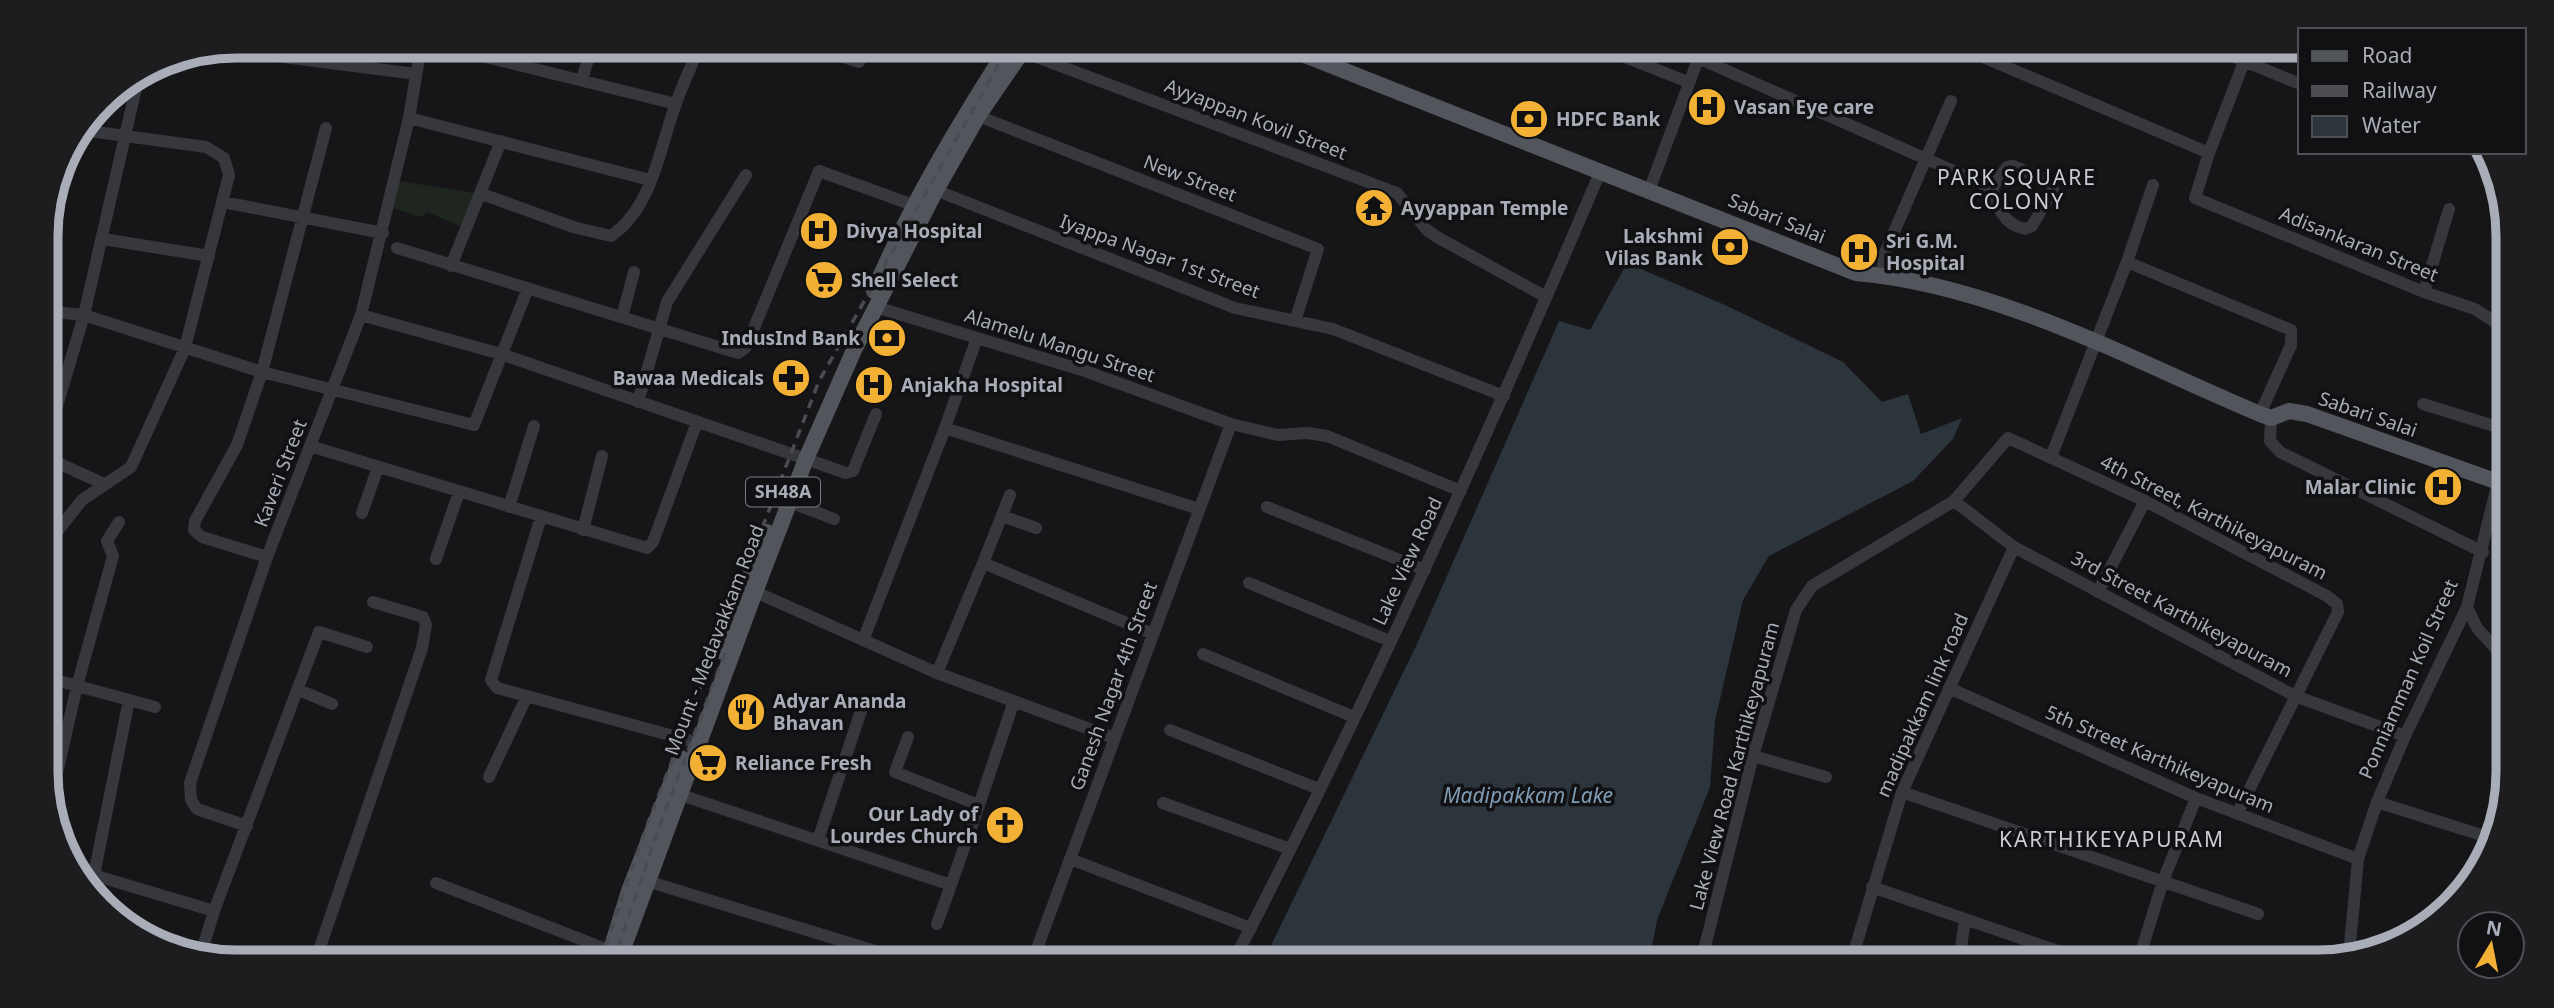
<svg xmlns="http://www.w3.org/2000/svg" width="2554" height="1008" font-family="'Noto Sans',sans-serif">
	<rect width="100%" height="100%" fill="#161618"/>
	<!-- green -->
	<path fill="#1e261f" d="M399,181L482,194L467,229L427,212L421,217L393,208Z"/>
	<!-- water -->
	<path fill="#2c353c" d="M1627,263L1725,305L1843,362L1882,402L1908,394L1921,434L1962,418L1953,439L1913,481L1769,556L1743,600L1715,721L1710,787L1657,920L1649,962H1263L1417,644L1559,321L1590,330Z"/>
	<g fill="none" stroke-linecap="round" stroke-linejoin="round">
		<!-- minor -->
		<path stroke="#37383d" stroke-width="12" d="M442,46L676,104
			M823,46L824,51L859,62
			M1597,46L1688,82
			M1957,46L2209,153L2250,46
			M2207,46L2300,84
			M221,49L416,74
			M1023,52L1397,193L1427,230L1437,237L1546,297
			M1698,58L1992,188L2007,167L2013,166L2051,182L2053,190L2032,226L2025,229C2003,224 1998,208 1992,188
			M582,80L592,46
			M978,116L1318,249L1295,321
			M409,118L650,180
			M326,128L262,372L237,445L195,521L194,530L202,537L267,557L361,315L409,118L421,46
			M2479,152L2481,153
			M2209,153L2195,198L2424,292L2475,309L2507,330
			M930,188L1235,308L1333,329L1504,396
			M1650,188L1703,46
			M482,194L573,227L611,236C652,208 659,151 675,106C682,86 691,66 700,46
			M223,202L383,233
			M103,239L209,256
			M397,248L738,353L746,347L819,171L913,205
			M2127,262L2291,330V345L2260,414
			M451,266L501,141
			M1882,275L1884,255L1951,101
			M2424,292L2449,209
			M876,307L1085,371L1231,424L1278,435L1307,433L1327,436L1461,491
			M53,312L84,315L262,372L474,425L528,288
			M361,315L501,354L797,456
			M622,317L634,272
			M977,338L945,428L1199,509
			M47,370L66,374
			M638,402L667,302L746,175
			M2423,404L2507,430
			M2271,418L2270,441L2280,452L2483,552
			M47,440L84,315L139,75
			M310,446L647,548L653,542L697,422
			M2051,457L2127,262L2153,185
			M47,458L104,484
			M806,459L846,473L853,471L876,414
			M1954,501L2014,547L2295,696L2405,736
			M790,502L834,519
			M509,507L534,426
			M1267,507L1425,570
			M362,513L378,467
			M1002,516L1036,528
			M541,517L491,680L497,688L688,740
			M583,530L602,456
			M48,543L82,500L131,467L185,348L229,175L224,158L206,147L82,130
			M436,559L459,492
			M983,563L1010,495
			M1249,583L1390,641
			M749,589L937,673L1114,738
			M2098,592L2145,501
			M2467,607L2477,628L2508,662
			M864,638L945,428
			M1203,654L1354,717
			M937,673L983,563L1153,634
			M48,678L155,707
			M1949,688L2196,798L2358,859
			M299,690L332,704
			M1170,730L1319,789
			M908,737L895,772L979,805L1014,701
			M1753,756L1826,777
			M489,777L527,696
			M55,782L77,686L113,556L107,541L119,522
			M1902,792L2258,914
			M678,794L951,885L979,805
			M2377,802L2494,839
			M1163,803L1290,849
			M247,826L197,809L191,800L190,783L267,557
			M818,840L864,702
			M1070,859L1251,928
			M80,871L214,911L200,957
			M94,875L129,700
			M650,882L911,962
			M436,883L611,951
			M1872,887L2090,962
			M214,911L319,632L367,647
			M937,924L951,885
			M2349,955L2358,859L2377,802L2405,736L2467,607L2498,482
			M315,962L422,648L426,625L423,617L373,602
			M1032,962L1231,424
			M1120,962H1127
			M1233,962C1367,704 1487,438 1601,170
			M1701,962L1753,756L1796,610L1812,586L1954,501L2008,438L2145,501L2327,596L2337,604L2338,612L2237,814
			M1851,962L1902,792L2014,547
			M1959,962L1965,919
			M2138,962L2163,881L2196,798"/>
		<!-- major -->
		<path stroke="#53555c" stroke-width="16" d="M1282,46L1856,273C1996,285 2132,360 2260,414L2271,418L2289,411L2307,414L2498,482L2503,457L2508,451
			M874,291C911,204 958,125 1009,46
			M721,651L767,532
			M607,962L629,891L681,758
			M618,962L755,592L806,459L854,350L936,190L978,116L1026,46"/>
		<!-- rail -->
		<path stroke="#4a4c52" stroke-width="3.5" stroke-dasharray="9 7" stroke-linecap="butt" d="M600,962L646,828L819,381L1009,46
			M613,962L657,833L725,653"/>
	</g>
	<!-- icons -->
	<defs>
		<g id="hospital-disc" transform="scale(2.0125)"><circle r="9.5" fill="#f2b134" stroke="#111113"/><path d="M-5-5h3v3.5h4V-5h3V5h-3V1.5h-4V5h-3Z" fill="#111"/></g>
		<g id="bank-disc" transform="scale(2.0125)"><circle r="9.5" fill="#f2b134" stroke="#111113"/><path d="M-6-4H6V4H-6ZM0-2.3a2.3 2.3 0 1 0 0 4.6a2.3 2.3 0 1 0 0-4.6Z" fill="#111"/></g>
		<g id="temple-disc" transform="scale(2.0125)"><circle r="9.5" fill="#f2b134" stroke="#111113"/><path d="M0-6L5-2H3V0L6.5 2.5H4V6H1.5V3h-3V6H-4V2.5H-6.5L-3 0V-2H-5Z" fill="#111"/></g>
		<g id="supermarket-disc" transform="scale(2.0125)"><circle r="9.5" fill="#f2b134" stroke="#111113"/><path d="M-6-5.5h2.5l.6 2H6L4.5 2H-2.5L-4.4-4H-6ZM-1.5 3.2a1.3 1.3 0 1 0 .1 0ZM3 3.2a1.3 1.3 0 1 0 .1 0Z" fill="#111"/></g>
		<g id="pharmacy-disc" transform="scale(2.0125)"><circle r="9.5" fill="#f2b134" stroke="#111113"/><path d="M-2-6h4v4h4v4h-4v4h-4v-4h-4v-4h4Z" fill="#111"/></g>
		<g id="restaurant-disc" transform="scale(2.0125)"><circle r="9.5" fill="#f2b134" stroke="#111113"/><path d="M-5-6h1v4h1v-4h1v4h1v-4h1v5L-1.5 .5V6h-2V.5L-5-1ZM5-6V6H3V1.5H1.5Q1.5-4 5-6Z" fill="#111"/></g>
		<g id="church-disc" transform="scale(2.0125)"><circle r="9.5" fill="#f2b134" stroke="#111113"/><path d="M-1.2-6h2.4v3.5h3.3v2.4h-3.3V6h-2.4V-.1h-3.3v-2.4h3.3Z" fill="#111"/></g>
	</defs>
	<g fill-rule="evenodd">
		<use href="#hospital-disc" x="1707" y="107"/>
		<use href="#bank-disc" x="1529" y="119"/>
		<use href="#temple-disc" x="1374" y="208"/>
		<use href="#hospital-disc" x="819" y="231"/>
		<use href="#bank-disc" x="1730" y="247"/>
		<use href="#hospital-disc" x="1859" y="252"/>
		<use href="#supermarket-disc" x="824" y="280"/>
		<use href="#bank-disc" x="887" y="338"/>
		<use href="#pharmacy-disc" x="791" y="378"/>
		<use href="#hospital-disc" x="874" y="385"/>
		<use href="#hospital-disc" x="2443" y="487"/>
		<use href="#restaurant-disc" x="746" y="712"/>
		<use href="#supermarket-disc" x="708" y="763"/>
		<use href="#church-disc" x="1005" y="825"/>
	</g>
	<g text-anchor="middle" stroke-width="7" stroke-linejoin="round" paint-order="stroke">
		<!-- shield labels -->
		<rect fill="#111113" stroke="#7b7e86" stroke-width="2" x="746" y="477.5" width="74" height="29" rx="5"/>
		<g font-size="18" font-weight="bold" fill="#a8adb8">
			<text x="783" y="498">SH48A</text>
		</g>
		<!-- poi labels -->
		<g font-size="19" font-weight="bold" fill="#a8adb8" stroke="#111113" text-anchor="start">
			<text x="1734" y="114">Vasan Eye care</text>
			<text x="1556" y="126">HDFC Bank</text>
			<text x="1401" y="215">Ayyappan Temple</text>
			<text x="846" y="238">Divya Hospital</text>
			<text x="1703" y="243" text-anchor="end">Lakshmi<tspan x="1703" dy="22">Vilas Bank</tspan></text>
			<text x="1886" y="248">Sri G.M.<tspan x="1886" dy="22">Hospital</tspan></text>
			<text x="851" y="287">Shell Select</text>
			<text x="860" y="345" text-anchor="end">IndusInd Bank</text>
			<text x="764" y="385" text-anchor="end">Bawaa Medicals</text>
			<text x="901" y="392">Anjakha Hospital</text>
			<text x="2416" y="494" text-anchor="end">Malar Clinic</text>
			<text x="773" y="708">Adyar Ananda<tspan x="773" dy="22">Bhavan</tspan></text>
			<text x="735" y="770">Reliance Fresh</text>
			<text x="978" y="821" text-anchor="end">Our Lady of<tspan x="978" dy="22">Lourdes Church</tspan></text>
		</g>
		<!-- street labels -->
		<g font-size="19" fill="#a8adb8" stroke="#111113">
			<text transform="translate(1256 119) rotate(21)" y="7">Ayyappan Kovil Street</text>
			<text transform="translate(1190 178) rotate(21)" y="7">New Street</text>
			<text transform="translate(1777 218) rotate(22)" y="7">Sabari Salai</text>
			<text transform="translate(2359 244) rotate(22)" y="7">Adisankaran Street</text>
			<text transform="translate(1160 256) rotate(20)" y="7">Iyappa Nagar 1st Street</text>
			<text transform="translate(1060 345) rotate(18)" y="7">Alamelu Mangu Street</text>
			<text transform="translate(2368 414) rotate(19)" y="7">Sabari Salai</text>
			<text transform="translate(280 473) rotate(-69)" y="7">Kaveri Street</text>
			<text transform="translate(2214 517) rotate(27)" y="7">4th Street, Karthikeyapuram</text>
			<text transform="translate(1407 561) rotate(-65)" y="7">Lake View Road</text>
			<text transform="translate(2182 614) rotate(28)" y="7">3rd Street Karthikeyapuram</text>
			<text transform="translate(714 640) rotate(-69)" y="7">Mount - Medavakkam Road</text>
			<text transform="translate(2408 679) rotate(-66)" y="7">Ponniamman Koil Street</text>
			<text transform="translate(1113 686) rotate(-70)" y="7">Ganesh Nagar 4th Street</text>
			<text transform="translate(1922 705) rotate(-66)" y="7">madipakkam link road</text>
			<text transform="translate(2160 759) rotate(23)" y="7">5th Street Karthikeyapuram</text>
			<text transform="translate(1734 766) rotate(-75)" y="7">Lake View Road Karthikeyapuram</text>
		</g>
		<!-- neighbourhood labels -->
		<g font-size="21" letter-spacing="2" fill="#c9ccd4" stroke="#111113">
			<text x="2017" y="185">PARK SQUARE<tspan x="2017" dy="24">COLONY</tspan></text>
			<text x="2112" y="847">KARTHIKEYAPURAM</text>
		</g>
		<!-- water labels -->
		<g font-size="21" font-style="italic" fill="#7f9bb3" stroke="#111113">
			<text x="1528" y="803">Madipakkam Lake</text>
		</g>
	</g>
	<!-- crop -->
	<path d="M0 0H2554V1008H0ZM236 58H2318A178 178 0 0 1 2496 236V772A178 178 0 0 1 2318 950H236A178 178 0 0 1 58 772V236A178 178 0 0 1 236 58Z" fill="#1d1d20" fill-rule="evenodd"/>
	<path fill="none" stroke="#a8adb8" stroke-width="9" d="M236 58H2318A178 178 0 0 1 2496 236V772A178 178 0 0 1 2318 950H236A178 178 0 0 1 58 772V236A178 178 0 0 1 236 58Z"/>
	<!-- legend -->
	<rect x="2298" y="28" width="228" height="126" fill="#111113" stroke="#4d4f55" stroke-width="2"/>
	<rect x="2312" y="51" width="35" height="10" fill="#53555c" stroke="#4d4f55" stroke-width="2"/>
	<text x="2362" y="63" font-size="21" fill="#a8adb8">Road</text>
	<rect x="2312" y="86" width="35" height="10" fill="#4a4c52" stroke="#4d4f55" stroke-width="2"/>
	<text x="2362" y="98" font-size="21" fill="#a8adb8">Railway</text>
	<rect x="2312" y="116" width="35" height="21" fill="#2c353c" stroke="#4d4f55" stroke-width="2"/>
	<text x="2362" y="133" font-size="21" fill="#a8adb8">Water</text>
	<!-- north arrow -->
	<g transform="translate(2491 945) rotate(10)"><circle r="33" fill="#111113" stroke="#4d4f55" stroke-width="2"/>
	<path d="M0-5L12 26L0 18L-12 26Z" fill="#f2b134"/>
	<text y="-10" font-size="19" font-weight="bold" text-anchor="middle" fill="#a8adb8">N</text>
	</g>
</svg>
